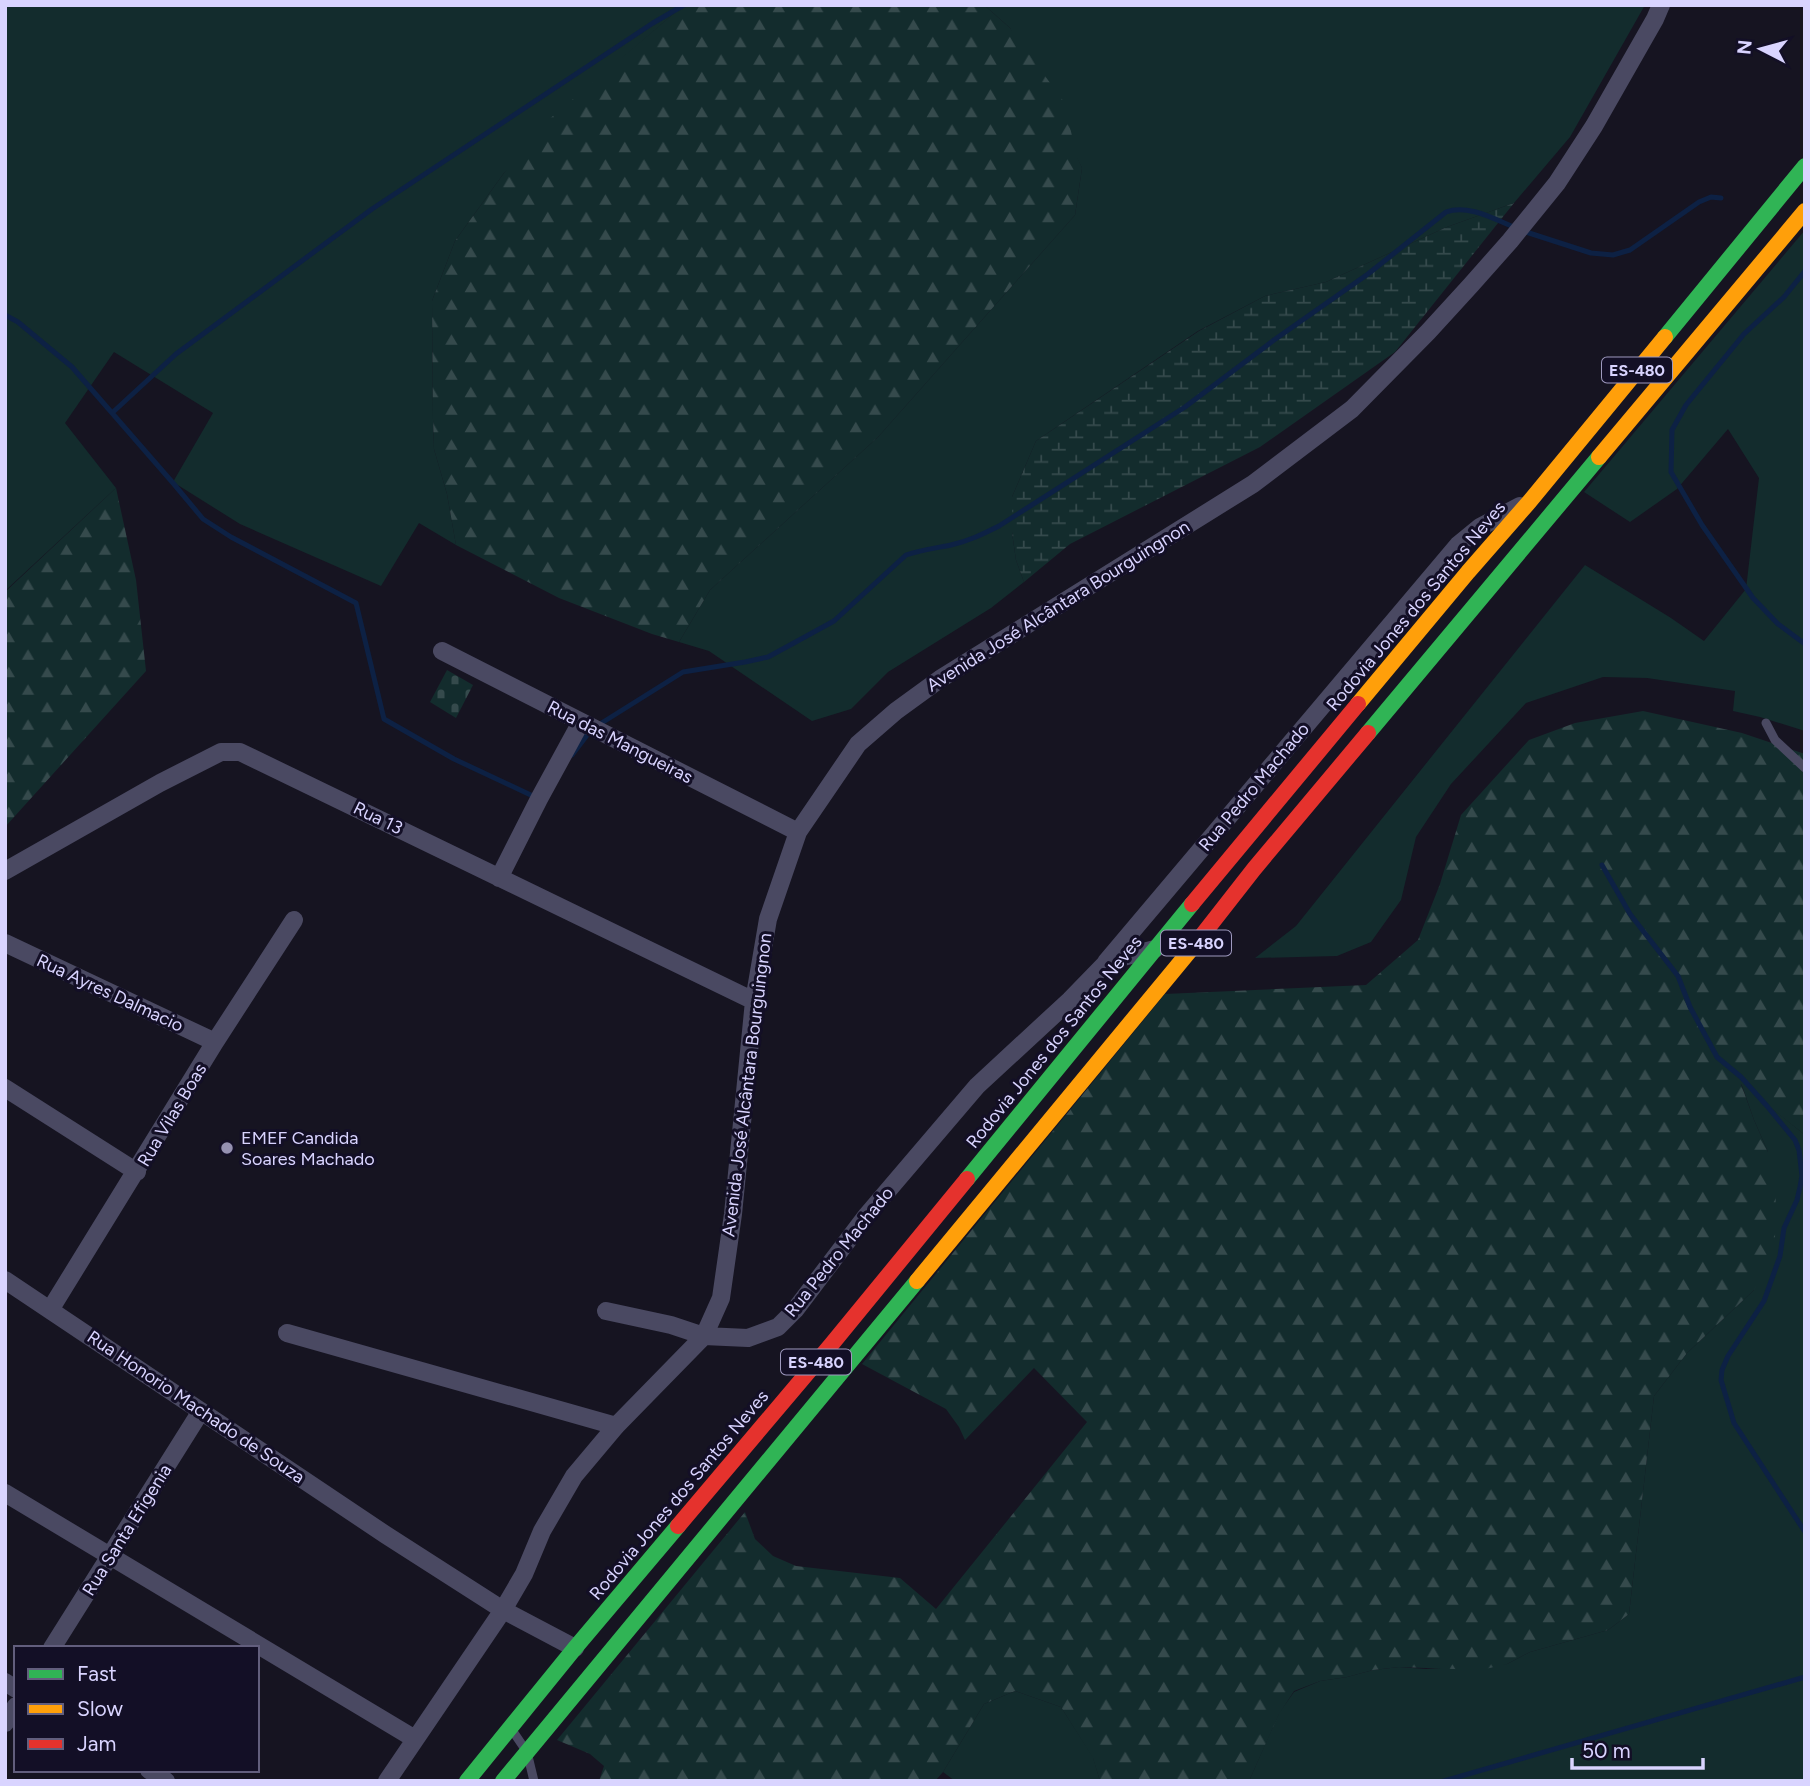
<svg xmlns="http://www.w3.org/2000/svg" width="1810" height="1786" font-family="Figtree,sans-serif">
	<defs>
		<pattern id="forest-firs" width="22" height="20" patternUnits="userSpaceOnUse" patternTransform="scale(1.75)"><rect width="22" height="20" fill="#132c2d"/><path d="M5 1l3.5 6h-7zM16 11l3.5 6h-7z" fill="#354a4c"/></pattern>
		<pattern id="wetland-marsh" width="20" height="14" patternUnits="userSpaceOnUse" patternTransform="scale(1.75)"><rect width="20" height="14" fill="#132c2d"/><path d="M1 5h8M5 5V1M11 12h8M15 12V8" fill="none" stroke="#354a4c"/></pattern>
		<pattern id="cemetery-stones" width="16" height="16" patternUnits="userSpaceOnUse" patternTransform="scale(1.75)"><rect width="16" height="16" fill="#132c2d"/><path d="M2 7V4a2 2 0 0 1 4 0v3zM10 15v-3a2 2 0 0 1 4 0v3z" fill="#354a4c"/></pattern>
	</defs>
	<rect width="100%" height="100%" fill="#161421"/>
	<!-- green -->
	<path fill="#132c2d" d="M5,5H684L620,60L504,173L455,241L432,301L433,419L434,449L447,494L456,545L419,523L381,586L240,524L173,482L213,413L114,352L65,423L116,488L5,591Z
		M984,5H1645L1570,137L1514,203L1447,227L1326,282L1265,296L1198,331L1036,441L1012,497V532L1016,560L1024,582L991,608L888,672L851,709L812,721L709,651L679,642L710,590L878,437L1075,215L1082,168L1010,28Z
		M1805,230V731L1760,717L1733,711L1735,691L1647,678L1603,677L1526,703L1451,784L1416,837L1401,900L1371,942L1337,956L1255,958L1296,926L1585,565L1671,618L1704,641L1746,589L1759,478L1728,429L1677,489L1630,522L1584,492Z
		M1741,1083L1805,1135V1781H1249L1279,1713L1294,1692L1320,1681L1347,1677L1373,1670L1399,1667L1426,1669L1507,1664L1530,1652L1608,1630L1629,1614L1654,1396L1687,1353L1754,1290L1768,1152L1754,1120Z
		M1015,1691L1061,1707L1093,1757L1100,1781H955L943,1772L984,1704Z"/>
	<!-- forest -->
	<path fill="url(#forest-firs)" d="M684,5H984L1010,28L1064,102L1077,157L1082,168L1075,215L878,437L710,590L679,642L652,634L559,598L456,545L447,494L434,449L433,419L432,301L455,241L504,173L547,121Z
		M116,488L136,580L146,671L5,827V592Z
		M1643,711L1742,733L1805,754V1135L1741,1084L1754,1120L1768,1152L1776,1185L1775,1238L1754,1290L1687,1353L1654,1396L1629,1614L1608,1630L1530,1652L1507,1664L1481,1670L1399,1667L1373,1670L1347,1677L1320,1681L1294,1691L1279,1714L1249,1781H1100L1093,1758L1061,1707L1015,1691L984,1704L943,1772L935,1781H599L604,1766L590,1754L557,1740L745,1512L755,1539L773,1556L796,1566L900,1578L936,1609L1087,1422L1034,1368L965,1440L959,1427L946,1409L862,1364L1165,994L1366,985L1418,940L1440,884L1461,815L1529,740L1575,723Z"/>
	<!-- wetland -->
	<path fill="url(#wetland-marsh)" d="M1514,203L1395,352L1260,447L1070,544L1024,582L1016,560L1012,532V497L1036,441L1199,331L1265,296L1326,282L1447,227Z"/>
	<!-- cemetery -->
	<path fill="url(#cemetery-stones)" d="M447,670L473,685L456,718L430,702Z"/>
	<g fill="none" stroke-linecap="round" stroke-linejoin="round">
		<!-- stream -->
		<path stroke="#0d2144" stroke-width="5" d="M1526,232L1591,253L1613,255L1630,250L1699,202L1711,197L1721,198
			M1805,271L1784,297L1744,334L1686,405L1672,430L1671,472L1702,525L1753,598L1778,624L1805,644
			M5,315L18,322L72,367L173,483L203,519L231,537L356,603L384,719L454,759L535,797
			M112,413L176,354L372,209L653,23L684,5
			M600,724L683,672L745,662L768,657L792,644L834,621L906,555C921,550 936,548 951,545C969,541 983,534 999,526L1185,407L1274,340L1368,274L1446,212C1468,204 1494,219 1514,227
			M572,755L588,734
			M1602,865L1630,914L1678,976L1690,1007L1717,1057L1741,1077L1767,1106L1795,1140L1799,1150L1802,1176L1800,1187L1797,1200L1784,1228L1780,1256L1764,1301L1728,1356L1722,1370L1721,1380L1734,1423L1805,1532
			M1444,1781L1805,1677"/>
		<!-- lane -->
		<path stroke="#4a4962" stroke-width="9" d="M1766,723L1775,740L1805,768
			M512,1730L527,1752L534,1781"/>
		<!-- street -->
		<path stroke="#4a4962" stroke-width="18" d="M442,651L798,832
			M5,871L160,783L221,752H240L754,1001
			M499,878L539,799L581,722
			M5,943L215,1042
			M1106,962L1458,545L1480,527L1520,506
			M5,1088L137,1172
			M5,1280L386,1535L503,1610L575,1648
			M50,1310L215,1042L294,920
			M606,1311L671,1325L704,1336L748,1338L778,1327L795,1310L867,1215L977,1086L1070,1000L1104,965L1119,958L1155,949
			M287,1333L616,1426
			M5,1493L415,1739
			M52,1648L201,1411
			M5,1682L16,1689
			M5,1723L16,1706
			M149,1770L166,1781
			M387,1781L503,1610L524,1574L542,1531L574,1476L616,1426L704,1336L721,1298L733,1214L754,1001L768,919L798,832L858,744L896,711L940,679L1253,484L1352,409L1428,332L1471,285L1510,241L1557,183L1594,126L1655,19L1661,5"/>
		<!-- fast -->
		<path stroke="#30b455" stroke-width="16" d="M1665,337L1805,166
			M1368,733L1599,457
			M967,1179L1192,904
			M467,1781L575,1648L678,1526
			M503,1781L917,1281"/>
		<!-- slow -->
		<path stroke="#ff9f0a" stroke-width="16" d="M1599,457L1805,211
			M1358,704L1468,572L1530,501L1665,337
			M917,1281L1193,947"/>
		<!-- jam -->
		<path stroke="#e5322d" stroke-width="16" d="M1192,904L1358,704
			M1193,947L1254,869L1368,733
			M678,1526L831,1345L967,1179"/>
	</g>
	<!-- markers -->
	<circle fill="#9591b1" stroke="#130f26" stroke-width="2.5" cx="227" cy="1148" r="7"/>
	<g text-anchor="middle" stroke-width="6" stroke-linejoin="round" paint-order="stroke">
		<!-- shield labels -->
		<g fill="#130f26" stroke="#9e99be" stroke-width="2">
			<rect x="1602" y="357.5" width="70" height="25" rx="5"/>
			<rect x="1161" y="930.5" width="70" height="25" rx="5"/>
			<rect x="781" y="1349.5" width="70" height="25" rx="5"/>
		</g>
		<g font-size="16" font-weight="bold" fill="#d9d4ff">
			<text x="1637" y="376">ES-480</text>
			<text x="1196" y="949">ES-480</text>
			<text x="816" y="1368">ES-480</text>
		</g>
		<!-- street labels -->
		<g font-size="18" fill="#d9d4ff" stroke="#130f26">
			<text transform="translate(1058 606) rotate(-32)" y="6">Avenida José Alcântara Bourguingnon</text>
			<text transform="translate(1416 606) rotate(-50)" y="6">Rodovia Jones dos Santos Neves</text>
			<text transform="translate(620 742) rotate(27)" y="6">Rua das Mangueiras</text>
			<text transform="translate(1254 787) rotate(-50)" y="6">Rua Pedro Machado</text>
			<text transform="translate(378 818) rotate(26)" y="6">Rua 13</text>
			<text transform="translate(110 993) rotate(25)" y="6">Rua Ayres Dalmacio</text>
			<text transform="translate(1054 1042) rotate(-51)" y="6">Rodovia Jones dos Santos Neves</text>
			<text transform="translate(747 1085) rotate(-83)" y="6">Avenida José Alcântara Bourguingnon</text>
			<text transform="translate(172 1115) rotate(-59)" y="6">Rua Vilas Boas</text>
			<text transform="translate(839 1252) rotate(-51)" y="6">Rua Pedro Machado</text>
			<text transform="translate(196 1407) rotate(34)" y="6">Rua Honorio Machado de Souza</text>
			<text transform="translate(679 1495) rotate(-50)" y="6">Rodovia Jones dos Santos Neves</text>
			<text transform="translate(127 1530) rotate(-58)" y="6">Rua Santa Efigenia</text>
		</g>
		<!-- poi labels -->
		<g font-size="18" fill="#d9d4ff" stroke="#130f26" text-anchor="start">
			<text x="241" y="1144">EMEF Candida<tspan x="241" dy="21">Soares Machado</tspan></text>
		</g>
	</g>
	<!-- border -->
	<rect width="1810" height="1786" fill="none" stroke="#d9d4ff" stroke-width="14"/>
	<!-- legend -->
	<rect x="14" y="1646" width="245" height="126" fill="#130f26" stroke="#625e7d" stroke-width="2"/>
	<rect x="28" y="1669" width="35" height="10" fill="#30b455" stroke="#625e7d" stroke-width="2"/>
	<text x="77" y="1681" font-size="21" fill="#d9d4ff">Fast</text>
	<rect x="28" y="1704" width="35" height="10" fill="#ff9f0a" stroke="#625e7d" stroke-width="2"/>
	<text x="77" y="1716" font-size="21" fill="#d9d4ff">Slow</text>
	<rect x="28" y="1739" width="35" height="10" fill="#e5322d" stroke="#625e7d" stroke-width="2"/>
	<text x="77" y="1751" font-size="21" fill="#d9d4ff">Jam</text>
	<!-- north arrow -->
	<g transform="translate(1761 49) rotate(276)" stroke="#130f26" stroke-width="5" paint-order="stroke">
	<path d="M0-5L12 26L0 18L-12 26Z" fill="#d9d4ff"/>
	<text y="-10" font-size="19" font-weight="bold" text-anchor="middle" fill="#d9d4ff">N</text>
	</g>
	<!-- scale -->
	<path d="M1572 1758v10h131v-10" fill="none" stroke="#d9d4ff" stroke-width="3.5"/>
	<text x="1582" y="1758" font-size="21" fill="#d9d4ff" stroke="#130f26" stroke-width="5" paint-order="stroke">50 m</text>
</svg>
